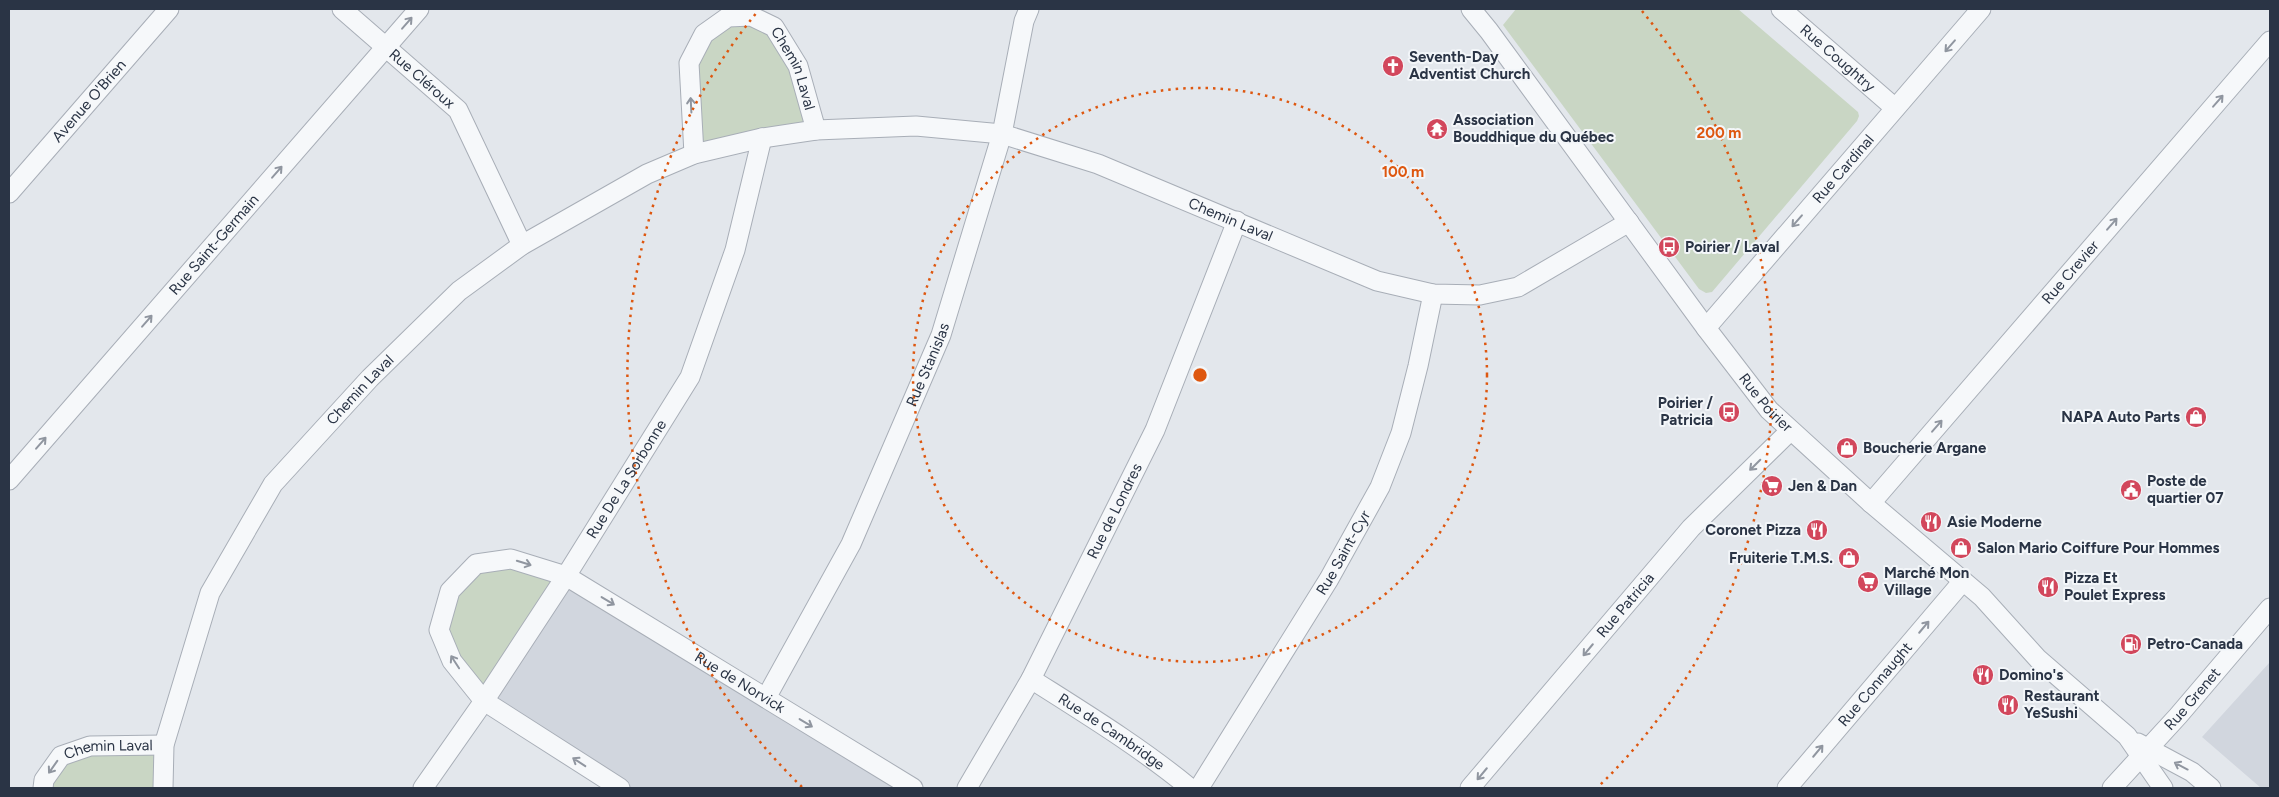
<svg xmlns="http://www.w3.org/2000/svg" width="2279" height="797" font-family="Figtree,sans-serif">
	<rect width="100%" height="100%" fill="#e3e7ec"/>
	<!-- built -->
	<path fill="#d1d6de" d="M566,576L913,788H620L484,701Z
		M2270,662V788H2261L2202,737Z"/>
	<!-- green -->
	<path fill="#c9d6c4" d="M1516,9H1738L1858,112L1859,116L1857,121L1712,292L1706,293L1699,289L1503,25Z
		M728,17L774,27L816,130L694,154L689,63Z
		M511,559L566,576L484,701L439,630L476,564Z
		M164,745L163,788H43L61,756Z"/>
	<g fill="none" stroke-linecap="round" stroke-linejoin="round">
		<!-- minor casing -->
		<g stroke="#a8aeb7" stroke-width="21">
			<g id="minor">
				<path id="s1" d="M342,9L458,110L522,245"/>
				<path id="s2" d="M1471,9L1489,31L1706,328L1769,410L1871,503L1982,597L2038,659L2127,736L2163,788"/>
				<path id="s3" d="M1781,9L1895,108"/>
				<path id="s4" d="M694,154L689,63L704,34L728,17L751,16L774,27L798,66L816,130"/>
				<path id="s5" d="M9,193L169,9"/>
				<path id="s6" d="M1706,328L1981,9"/>
				<path id="s7" d="M9,480L419,9"/>
				<path id="s8" d="M1871,503L2270,41"/>
				<path id="s9" d="M1031,679C1086,714 1140,747 1190,788"/>
				<path id="s10" d="M766,698L851,544L941,335L1002,134L1024,21L1029,9"/>
				<path d="M2138,743L2192,772L2211,788"/>
				<path id="s11" d="M43,788L44,780L61,756L90,746L164,745"/>
				<path id="s12" d="M163,788L164,745L210,593L273,484L370,378L459,291L522,245L647,174L694,154L762,138L816,130L916,126L1002,134L1098,164L1377,281L1433,294L1480,295L1518,287L1629,222"/>
				<path id="s13" d="M423,788L484,701L566,576L690,377L735,250L762,138"/>
				<path id="s14" d="M620,788L484,701L452,661L439,630L450,591L476,564L511,559L566,576L913,788"/>
				<path id="s15" d="M967,788L1031,679L1155,430L1237,221"/>
				<path id="s16" d="M1199,788L1329,579L1380,487L1401,433L1418,366L1433,294"/>
				<path id="s17" d="M1470,788L1691,528L1790,431"/>
				<path id="s18" d="M1787,788L1963,581"/>
				<path id="s19" d="M2112,788L2178,716L2270,608"/>
			</g>
		</g>
		<!-- minor -->
		<use href="#minor" stroke="#f6f8fa" stroke-width="19"/>
	</g>
	<!-- one-way arrows -->
	<defs><path id="oneway-shaft" d="M-6 0H5M1.5-3L5.5 0L1.5 3" fill="none" stroke-width="1.6" stroke-linecap="round" stroke-linejoin="round" transform="scale(1.25)"/></defs>
	<g stroke="#9096a0">
		<use href="#oneway-shaft" transform="translate(407 23) rotate(-49)"/>
		<use href="#oneway-shaft" transform="translate(1950 46) rotate(131)"/>
		<use href="#oneway-shaft" transform="translate(2218 101) rotate(-49)"/>
		<use href="#oneway-shaft" transform="translate(691 105) rotate(-93)"/>
		<use href="#oneway-shaft" transform="translate(277 172) rotate(-49)"/>
		<use href="#oneway-shaft" transform="translate(1797 221) rotate(131)"/>
		<use href="#oneway-shaft" transform="translate(2112 224) rotate(-49)"/>
		<use href="#oneway-shaft" transform="translate(147 321) rotate(-49)"/>
		<use href="#oneway-shaft" transform="translate(1937 426) rotate(-49)"/>
		<use href="#oneway-shaft" transform="translate(41 443) rotate(-49)"/>
		<use href="#oneway-shaft" transform="translate(1755 465) rotate(135)"/>
		<use href="#oneway-shaft" transform="translate(524 563) rotate(17)"/>
		<use href="#oneway-shaft" transform="translate(608 601) rotate(31)"/>
		<use href="#oneway-shaft" transform="translate(1924 627) rotate(-50)"/>
		<use href="#oneway-shaft" transform="translate(1588 650) rotate(130)"/>
		<use href="#oneway-shaft" transform="translate(455 662) rotate(-123)"/>
		<use href="#oneway-shaft" transform="translate(806 723) rotate(31)"/>
		<use href="#oneway-shaft" transform="translate(1818 751) rotate(-50)"/>
		<use href="#oneway-shaft" transform="translate(579 762) rotate(-147)"/>
		<use href="#oneway-shaft" transform="translate(2181 766) rotate(-152)"/>
		<use href="#oneway-shaft" transform="translate(53 767) rotate(125)"/>
		<use href="#oneway-shaft" transform="translate(1482 774) rotate(130)"/>
	</g>
	<!-- distance rings -->
	<g fill="none" stroke="#de570f" stroke-width="2.5" stroke-dasharray="2.5 5">
		<circle cx="1200" cy="375" r="287"/>
		<path d="M802 787A573 573 0 0 1 758 11M1642 11A573 573 0 0 1 1598 787"/>
	</g>
	<!-- icons -->
	<defs>
		<g id="church-disc" transform="scale(1.125)"><circle r="9.5" fill="#d2475c" stroke="#f3f6f9"/><path d="M-1.2-6h2.4v3.5h3.3v2.4h-3.3V6h-2.4V-.1h-3.3v-2.4h3.3Z" fill="#fff"/></g>
		<g id="temple-disc" transform="scale(1.125)"><circle r="9.5" fill="#d2475c" stroke="#f3f6f9"/><path d="M0-6L5-2H3V0L6.5 2.5H4V6H1.5V3h-3V6H-4V2.5H-6.5L-3 0V-2H-5Z" fill="#fff"/></g>
		<g id="bus-disc" transform="scale(1.125)"><circle r="9.5" fill="#d2475c" stroke="#f3f6f9"/><path d="M-5-6H5V4H4V6H2V4H-2V6H-4V4H-5ZM-3.5-4V0h7V-4ZM-3.5 1.2v1.5H-2V1.2ZM2 1.2v1.5H3.5V1.2Z" fill="#fff"/></g>
		<g id="shop-disc" transform="scale(1.125)"><circle r="9.5" fill="#d2475c" stroke="#f3f6f9"/><path d="M-5-2.5h2.3a2.7 3.5 0 0 1 5.4 0H5L5.5 6h-11ZM-1.5-2.5h3a1.5 2.3 0 0 0-3 0Z" fill="#fff"/></g>
		<g id="supermarket-disc" transform="scale(1.125)"><circle r="9.5" fill="#d2475c" stroke="#f3f6f9"/><path d="M-6-5.5h2.5l.6 2H6L4.5 2H-2.5L-4.4-4H-6ZM-1.5 3.2a1.3 1.3 0 1 0 .1 0ZM3 3.2a1.3 1.3 0 1 0 .1 0Z" fill="#fff"/></g>
		<g id="civic-disc" transform="scale(1.125)"><circle r="9.5" fill="#d2475c" stroke="#f3f6f9"/><path d="M-.6-6.5H3V-4.5H.6V-3L4-1V1h2V6H-6V1h2V-1L-.6-3ZM-1.2 2.5V6h2.4V2.5Z" fill="#fff"/></g>
		<g id="restaurant-disc" transform="scale(1.125)"><circle r="9.5" fill="#d2475c" stroke="#f3f6f9"/><path d="M-5-6h1v4h1v-4h1v4h1v-4h1v5L-1.5 .5V6h-2V.5L-5-1ZM5-6V6H3V1.5H1.5Q1.5-4 5-6Z" fill="#fff"/></g>
		<g id="fuel-disc" transform="scale(1.125)"><circle r="9.5" fill="#d2475c" stroke="#f3f6f9"/><path d="M-5.5-6h7V0h2V4h1.3V-2.5L3-4.5l.8-.8L6-3V5H2.5V1h-1V6h-7ZM-4.2-4.7v3.2H.2V-4.7Z" fill="#fff"/></g>
	</defs>
	<g fill-rule="evenodd">
		<use href="#church-disc" x="1393" y="66"/>
		<use href="#temple-disc" x="1437" y="129"/>
		<use href="#bus-disc" x="1669" y="247"/>
		<use href="#bus-disc" x="1729" y="412"/>
		<use href="#shop-disc" x="2196" y="417"/>
		<use href="#shop-disc" x="1847" y="448"/>
		<use href="#supermarket-disc" x="1772" y="486"/>
		<use href="#civic-disc" x="2131" y="490"/>
		<use href="#restaurant-disc" x="1931" y="522"/>
		<use href="#restaurant-disc" x="1817" y="530"/>
		<use href="#shop-disc" x="1961" y="548"/>
		<use href="#shop-disc" x="1849" y="558"/>
		<use href="#supermarket-disc" x="1868" y="582"/>
		<use href="#restaurant-disc" x="2048" y="587"/>
		<use href="#fuel-disc" x="2131" y="644"/>
		<use href="#restaurant-disc" x="1983" y="675"/>
		<use href="#restaurant-disc" x="2008" y="705"/>
	</g>
	<g text-anchor="middle" stroke-width="4" stroke-linejoin="round" paint-order="stroke">
		<!-- poi labels -->
		<g font-size="15" font-weight="bold" fill="#2a3445" stroke="#f3f6f9" text-anchor="start">
			<text x="1409" y="62">Seventh-Day<tspan x="1409" dy="17">Adventist Church</tspan></text>
			<text x="1453" y="125">Association<tspan x="1453" dy="17">Bouddhique du Québec</tspan></text>
			<text x="1685" y="252">Poirier / Laval</text>
			<text x="1713" y="408" text-anchor="end">Poirier /<tspan x="1713" dy="17">Patricia</tspan></text>
			<text x="2180" y="422" text-anchor="end">NAPA Auto Parts</text>
			<text x="1863" y="453">Boucherie Argane</text>
			<text x="2147" y="486">Poste de<tspan x="2147" dy="17">quartier 07</tspan></text>
			<text x="1788" y="491">Jen &amp; Dan</text>
			<text x="1947" y="527">Asie Moderne</text>
			<text x="1801" y="535" text-anchor="end">Coronet Pizza</text>
			<text x="1977" y="553">Salon Mario Coiffure Pour Hommes</text>
			<text x="1833" y="563" text-anchor="end">Fruiterie T.M.S.</text>
			<text x="1884" y="578">Marché Mon<tspan x="1884" dy="17">Village</tspan></text>
			<text x="2064" y="583">Pizza Et<tspan x="2064" dy="17">Poulet Express</tspan></text>
			<text x="2147" y="649">Petro-Canada</text>
			<text x="1999" y="680">Domino's</text>
			<text x="2024" y="701">Restaurant<tspan x="2024" dy="17">YeSushi</tspan></text>
		</g>
		<!-- street labels -->
		<g font-size="15" fill="#2a3445" stroke="#f3f6f9">
			<text dy="5" stroke="none"><textPath href="#s3" startOffset="75">Rue Coughtry</textPath></text>
			<text dy="5" stroke="none"><textPath href="#s4" startOffset="248">Chemin Laval</textPath></text>
			<text dy="5" stroke="none"><textPath href="#s1" startOffset="106">Rue Cléroux</textPath></text>
			<text dy="5" stroke="none"><textPath href="#s5" startOffset="122">Avenue O'Brien</textPath></text>
			<text dy="5" stroke="none"><textPath href="#s6" startOffset="210">Rue Cardinal</textPath></text>
			<text dy="5" stroke="none"><textPath href="#s12" startOffset="1424">Chemin Laval</textPath></text>
			<text dy="5" stroke="none"><textPath href="#s7" startOffset="312">Rue Saint-Germain</textPath></text>
			<text dy="5" stroke="none"><textPath href="#s8" startOffset="305">Rue Crevier</textPath></text>
			<text dy="5" stroke="none"><textPath href="#s10" startOffset="371">Rue Stanislas</textPath></text>
			<text dy="5" stroke="none"><textPath href="#s12" startOffset="456">Chemin Laval</textPath></text>
			<text dy="5" stroke="none"><textPath href="#s2" startOffset="492">Rue Poirier</textPath></text>
			<text dy="5" stroke="none"><textPath href="#s13" startOffset="370">Rue De La Sorbonne</textPath></text>
			<text dy="5" stroke="none"><textPath href="#s15" startOffset="314">Rue de Londres</textPath></text>
			<text dy="5" stroke="none"><textPath href="#s16" startOffset="276">Rue Saint-Cyr</textPath></text>
			<text dy="5" stroke="none"><textPath href="#s17" startOffset="240">Rue Patricia</textPath></text>
			<text dy="5" stroke="none"><textPath href="#s14" startOffset="621">Rue de Norvick</textPath></text>
			<text dy="5" stroke="none"><textPath href="#s18" startOffset="136">Rue Connaught</textPath></text>
			<text dy="5" stroke="none"><textPath href="#s19" startOffset="120">Rue Grenet</textPath></text>
			<text dy="5" stroke="none"><textPath href="#s9" startOffset="96">Rue de Cambridge</textPath></text>
			<text dy="5" stroke="none"><textPath href="#s11" startOffset="86">Chemin Laval</textPath></text>
		</g>
	</g>
	<circle cx="1200" cy="375" r="8" fill="#de570f" stroke="#f3f6f9" stroke-width="2.5"/>
	<g font-size="15" text-anchor="middle" font-weight="bold" fill="#de570f" stroke="#f3f6f9" stroke-width="4" stroke-linejoin="round" paint-order="stroke">
		<text x="1719" y="138">200 m</text>
		<text x="1403" y="177">100 m</text>
	</g>
	<!-- border -->
	<rect width="2279" height="797" fill="none" stroke="#2a3445" stroke-width="20"/>
</svg>
